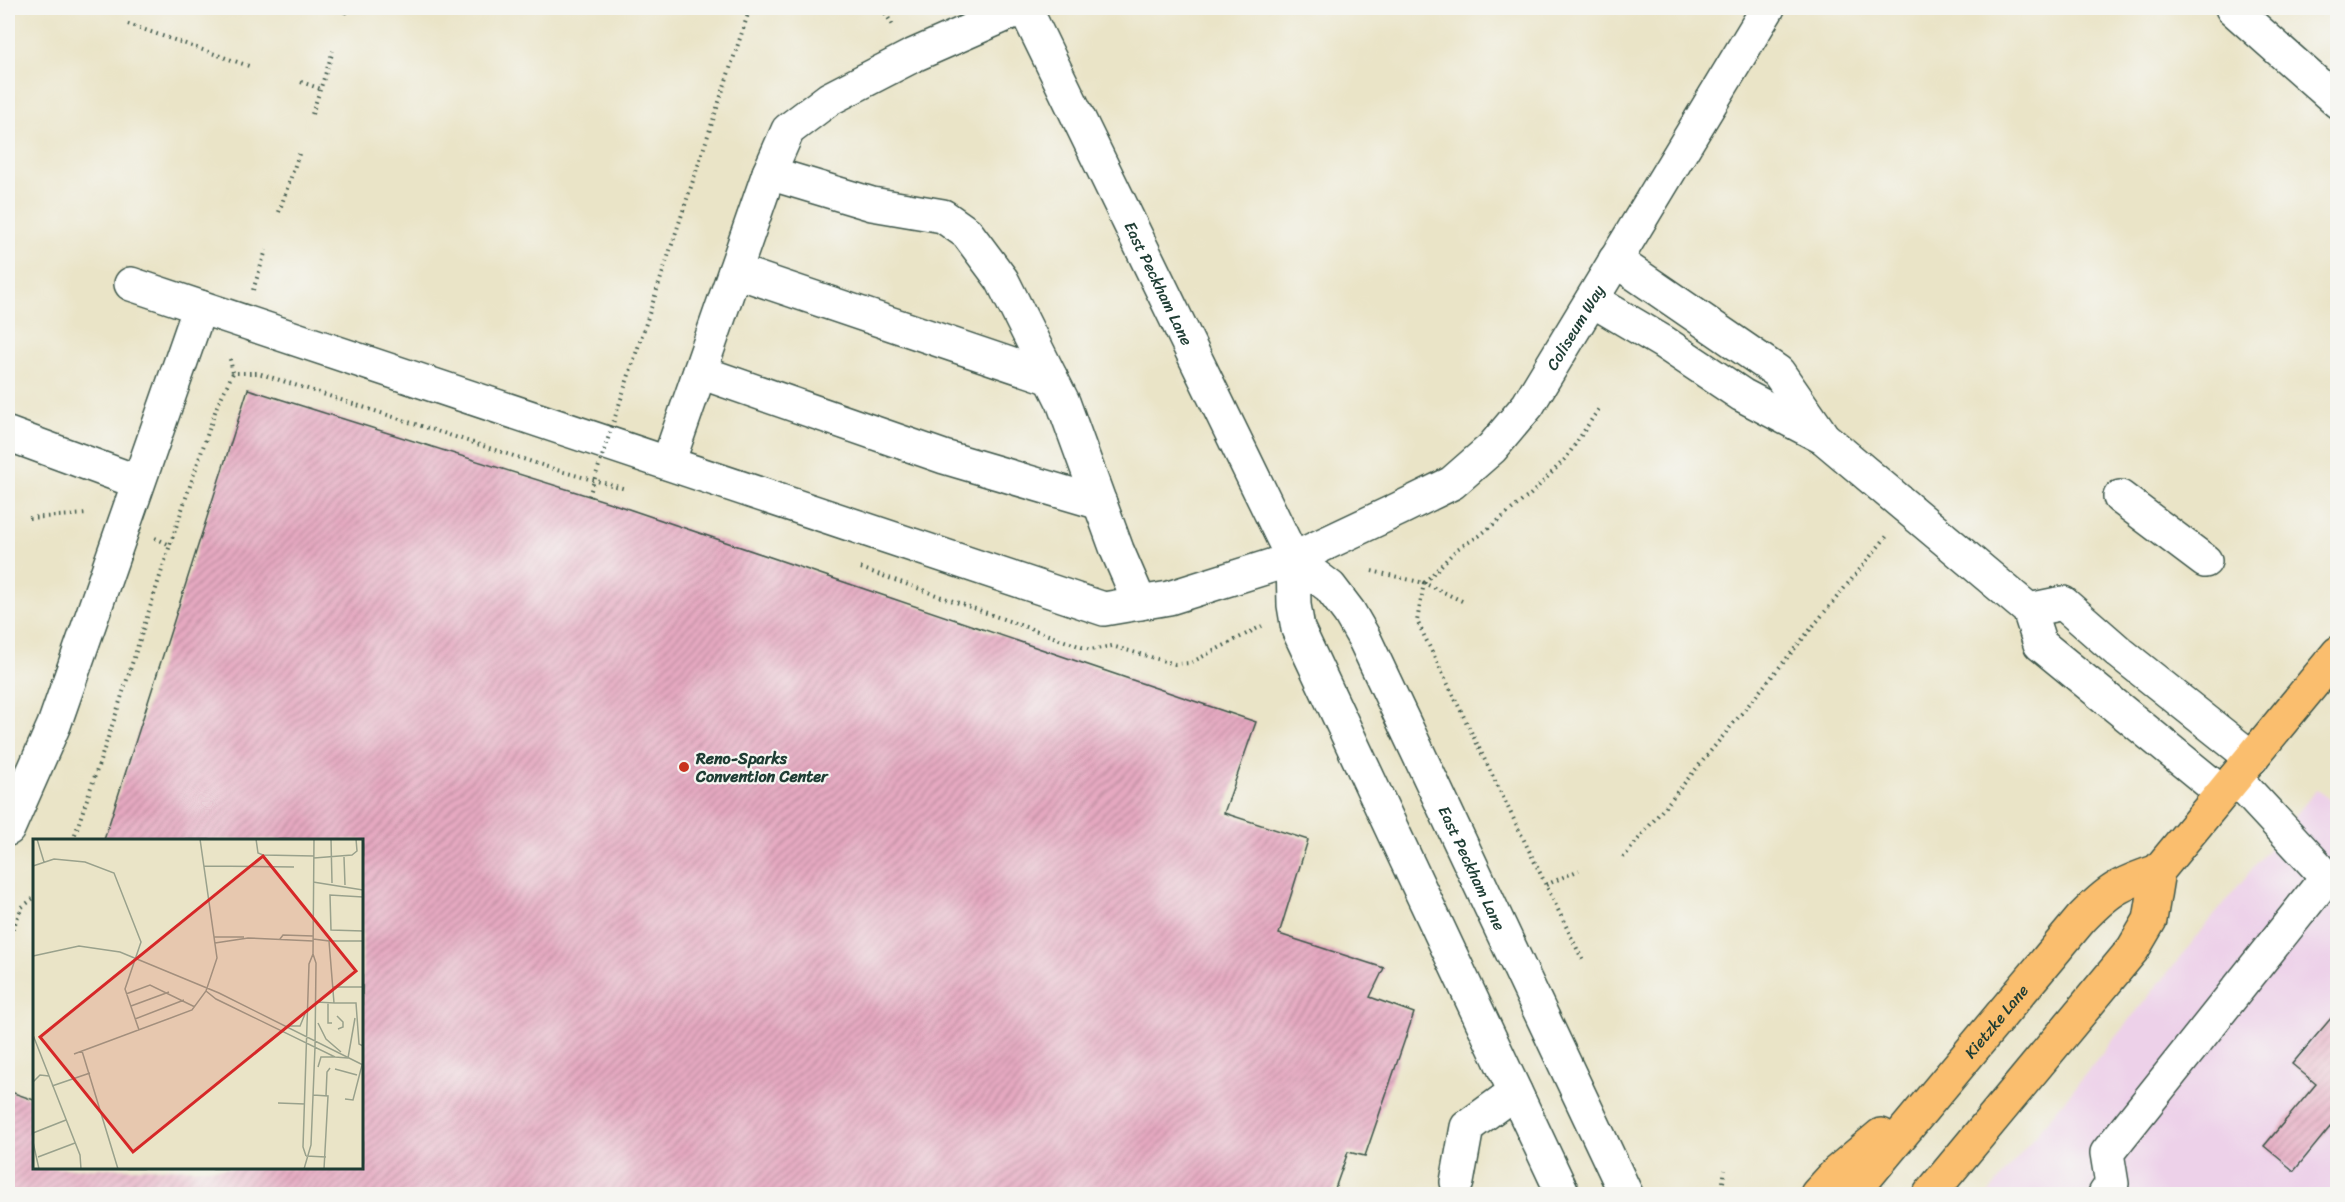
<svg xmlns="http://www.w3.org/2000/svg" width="2345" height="1202" font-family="Sriracha,sans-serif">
	<defs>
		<pattern id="building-hatch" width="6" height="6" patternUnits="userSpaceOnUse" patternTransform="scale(1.5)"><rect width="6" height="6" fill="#e6a9c1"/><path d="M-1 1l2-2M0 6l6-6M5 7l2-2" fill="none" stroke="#ba8b9e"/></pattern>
	</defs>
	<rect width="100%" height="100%" fill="#f6f6f2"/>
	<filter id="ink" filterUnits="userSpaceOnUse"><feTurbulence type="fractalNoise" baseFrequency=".0167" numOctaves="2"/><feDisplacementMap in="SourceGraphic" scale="12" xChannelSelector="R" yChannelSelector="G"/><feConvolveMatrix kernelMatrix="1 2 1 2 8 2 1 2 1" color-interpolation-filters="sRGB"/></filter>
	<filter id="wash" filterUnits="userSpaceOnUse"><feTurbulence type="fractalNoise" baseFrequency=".008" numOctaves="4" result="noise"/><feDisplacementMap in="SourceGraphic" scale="24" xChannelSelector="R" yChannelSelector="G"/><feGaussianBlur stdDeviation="1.35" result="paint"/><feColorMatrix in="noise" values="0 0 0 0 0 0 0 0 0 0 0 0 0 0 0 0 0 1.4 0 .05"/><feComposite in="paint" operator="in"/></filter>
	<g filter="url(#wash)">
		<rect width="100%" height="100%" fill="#eae4c7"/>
		<!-- built -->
		<path fill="#edd1e9" d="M2317,789L2337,805V1194H1988Z"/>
		<g id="blocks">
			<!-- building -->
			<path fill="url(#building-hatch)" d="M248,389L608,502L1256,722L1224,813L1308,840L1279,934L1384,968L1370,997L1414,1013L1365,1156L1348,1152L1333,1194H8V1091L34,1100V1168H362V840H104Z
				M2338,1010V1123L2335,1121L2294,1171L2264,1146L2316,1084L2292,1064Z"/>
		</g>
	</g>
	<g filter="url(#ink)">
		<use href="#blocks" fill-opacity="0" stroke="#3d564a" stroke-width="1.5"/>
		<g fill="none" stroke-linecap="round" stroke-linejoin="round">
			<!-- minor casing -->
			<g stroke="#3d564a" stroke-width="36">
				<g id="minor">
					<path id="s1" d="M1025,8L1293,559L1294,605L1298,629L1563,1194"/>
					<path d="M2232,8L2338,102"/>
					<path d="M769,173L872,204L943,216L967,233L1002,280L1063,402L1117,550L1140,603"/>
					<path d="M1615,260L1778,372L1821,434"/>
					<path d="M735,271L1051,378"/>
					<path id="s2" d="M131,284L1104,609L1169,598L1293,559L1399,509L1452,483L1492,448L1528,405L1768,8"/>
					<path d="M1592,300L1663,342L1742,395L1824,438L2029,610L2040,644L2222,793"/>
					<path d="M700,372L944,457L1100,503"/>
					<path d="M8,434L138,482"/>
					<path d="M668,463L769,173L788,130L829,99L912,56L1021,8"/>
					<path d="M2120,497L2205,561"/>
					<path id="s3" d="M1293,559L1330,587L1349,612L1364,638L1626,1194"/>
					<path d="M2029,610L2063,603L2119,652L2252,758"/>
					<path d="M8,829L54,725L200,307"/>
					<path d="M1457,1182L1467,1127L1515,1092"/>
					<path d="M2105,1194L2112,1184L2107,1153L2327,877L2235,778"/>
				</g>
			</g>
			<!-- major casing -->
			<g stroke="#3d564a" stroke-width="36">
				<g id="major">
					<path d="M1817,1194L1837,1172L1881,1135"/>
					<path id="s4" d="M1852,1194L2081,919C2109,890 2119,884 2158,871"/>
					<path d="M1930,1194L2133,949L2150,920L2158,871L2338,653"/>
				</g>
			</g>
			<!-- path -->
			<path stroke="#3d564a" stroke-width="4" stroke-dasharray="1.5 4.5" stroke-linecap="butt" d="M882,8L894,27
				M345,14L347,8
				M128,24L252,67
				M301,82L321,89
				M312,114L333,51
				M279,212L300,151
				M253,290L266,250
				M230,359L233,373
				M29,518L87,514
				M155,538L170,545L217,406L233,373H258L560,471L626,489
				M861,568L1090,650L1112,646L1175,664L1190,663L1262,626
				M1372,571L1424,583L1457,549L1479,536L1531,494L1566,458L1600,407
				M1462,601L1424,583L1417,621L1584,963
				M73,840L115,717L170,545
				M1623,858L1887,536
				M1546,885L1579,870
				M8,940L22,907L34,898
				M1721,1194L1725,1170"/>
			<!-- minor -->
			<use href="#minor" stroke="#fff" stroke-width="33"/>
			<!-- major -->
			<use href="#major" stroke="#fabe6e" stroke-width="33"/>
			<!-- path-bridge -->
			<path stroke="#3d564a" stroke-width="4" stroke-dasharray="1.5 4.5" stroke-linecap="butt" d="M589,496L750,8"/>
		</g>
	</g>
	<!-- markers -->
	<circle fill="#c8321e" stroke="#f6f6f2" stroke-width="2" cx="684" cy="767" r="6"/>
	<g text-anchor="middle" stroke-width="4.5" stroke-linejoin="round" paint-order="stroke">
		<!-- street labels -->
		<g font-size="16" fill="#1f3d34" stroke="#f6f6f2">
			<text dy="6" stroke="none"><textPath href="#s1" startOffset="306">East Peckham Lane</textPath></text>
			<text dy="6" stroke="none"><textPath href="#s2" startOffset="1598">Coliseum Way</textPath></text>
			<text dy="6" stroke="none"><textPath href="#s3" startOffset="362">East Peckham Lane</textPath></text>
			<text dy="6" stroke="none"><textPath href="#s4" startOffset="225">Kietzke Lane</textPath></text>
		</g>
		<!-- poi labels -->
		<g font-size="16" font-weight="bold" fill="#1f3d34" stroke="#f6f6f2" text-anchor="start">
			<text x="696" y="764">Reno-Sparks<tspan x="696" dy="18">Convention Center</tspan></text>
		</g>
	</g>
	<!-- overview -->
	<g transform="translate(33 839)">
		<rect width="330" height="330" fill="#eae4c7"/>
		<path fill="none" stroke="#99a18c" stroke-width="1.5" d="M4,0L11,23M223,0L225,14L230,16L281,17M298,0L299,44M311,18L312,46M281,19L319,16L324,12L323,0M0,27L21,20L52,23L81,34L108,103L92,150L106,191M171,27L261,28M280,43L330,51M330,58L297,56L298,91L330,92M181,98H211M247,100L250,96L280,97M280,100L296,102L301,164L283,163M296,102H330M182,104L215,99L280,102M0,117L46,107L87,113L186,154L330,226M300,148H330M173,152L183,160L302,218L315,219M93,155L117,146L162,168M295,164V184H299M301,164H323L326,205L330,207M98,167L136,153M304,177L310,183V188L305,190M102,180L151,161M285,184L293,200L308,213M254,187H267L272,175M0,196L47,316L48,330M49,212L85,330M41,215L159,171L173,152L184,119L167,0M315,219L322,179M285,228L288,218H302M302,230L324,236M0,243L7,236L16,237M19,247L57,234M280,256L295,257L291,330M293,257L294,233L297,229M312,260L320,261L329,226M245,264L272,265M0,294L33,281M0,303L6,330M273,317L293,318M273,317L270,308L276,125L280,115L281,0M5,318L42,304M271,330L278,306L282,208L283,124L280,115"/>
		<path fill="#d62828" fill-opacity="0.15" stroke="#d62828" stroke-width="3" d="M230,17L323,132L100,313L7,198Z"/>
		<rect width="330" height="330" fill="none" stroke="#1f3d34" stroke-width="3"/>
	</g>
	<!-- margin -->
	<rect width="2345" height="1202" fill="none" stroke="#f6f6f2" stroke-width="30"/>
</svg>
